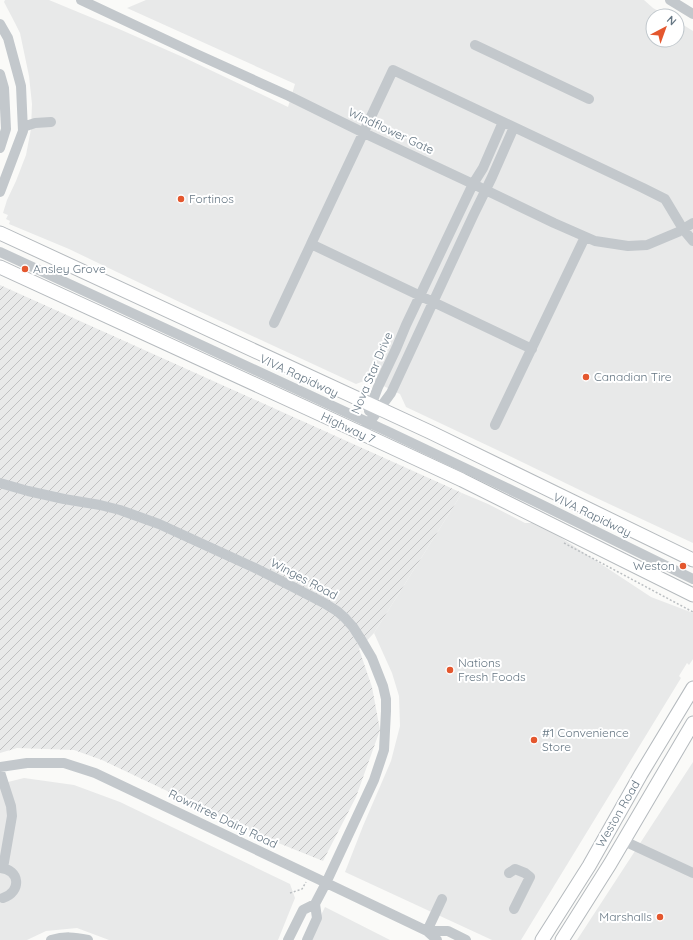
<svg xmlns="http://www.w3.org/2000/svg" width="693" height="940" font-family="Quicksand,sans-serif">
	<defs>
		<pattern id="industrial-furrows" width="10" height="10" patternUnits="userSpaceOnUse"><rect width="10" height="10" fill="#e8e9e9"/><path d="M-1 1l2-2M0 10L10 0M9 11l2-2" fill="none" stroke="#c0c1c2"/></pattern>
	</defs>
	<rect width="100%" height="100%" fill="#fafaf8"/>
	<!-- built -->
	<path fill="#e8e9e9" d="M5,0H49L119,29L185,58L288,107L295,84L127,8L146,0H644L653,8L667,16H653V40H677V21L693,31V543L590,495L495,449L406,407L400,394L369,379L356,384L192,308L69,249L9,224L10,221L6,219L8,215L3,213L7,200L16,181L26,155L31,129L32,104L29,76L20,33L15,23L4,2Z
		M462,493L488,504L525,523H536L554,533L651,597L693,613V659L689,665L687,663L679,676L681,678L521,940H492L345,872L363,826L391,761L400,726L399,696L392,673L374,633Z
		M693,762V940H577Z
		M24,778L74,785L120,802L290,884L295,898L278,940H109L77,928L46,931L27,940H0V784Z
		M325,907L390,940H309Z"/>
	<!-- industrial -->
	<path fill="url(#industrial-furrows)" d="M0,285L462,493L374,633L359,649L372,687L380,730L356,797L323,861L266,838L102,760L74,750L17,748L0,753Z"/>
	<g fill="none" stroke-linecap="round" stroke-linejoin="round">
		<!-- major casing -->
		<g stroke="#b5babe" stroke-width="15">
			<path id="major" d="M0,233L430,432L693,560
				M0,267L335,421L462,480L693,595
				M542,940L589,866L641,774L693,688
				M562,940L610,864L693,723"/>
		</g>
		<!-- path -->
		<path stroke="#bbbfc2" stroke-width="1.5" stroke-dasharray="2 2" stroke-linecap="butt" d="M564,543L693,612
			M290,893L302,889L306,882"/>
		<!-- minor -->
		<path stroke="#c3c8cc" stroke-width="10" d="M81,0L194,53L289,96L364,133L473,184L554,223L595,241L628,246L647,245L678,232L693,223
			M670,0L693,14
			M0,24L8,38L21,86L23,131L0,192
			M475,45L589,99
			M0,74L4,88L6,129L0,148
			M23,127L35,123L51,122
			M0,252L391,433L534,501L693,579
			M274,323L311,244
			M532,349L311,244L393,70L643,188L665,199L683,229L693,241
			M369,411L378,387L396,349L406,325L473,184L483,168L503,122
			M495,425L585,237
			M366,427L391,393L473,216L492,177L514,127
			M0,483L28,491L64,499L100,505L120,510L159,524L255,568L293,587L324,603L337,611L345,618L353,627L362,641L372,658L383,686L386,699V711L384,750L374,780L326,883L315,904L303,910L288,940
			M0,767L27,763H64L95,773L339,889L427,931L437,940
			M0,772L11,806L12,816L3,868
			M624,841L693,873
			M0,868C20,869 22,892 3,898
			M509,873L515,869L525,873L530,877L514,909
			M427,931H448L466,940
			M427,931L442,899
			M51,940C65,936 74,937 88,940
			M307,940L317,918L315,904"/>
		<!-- major -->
		<use href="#major" stroke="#fff" stroke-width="13"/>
	</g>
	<!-- markers -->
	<g fill="#e4572e" stroke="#fff" stroke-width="1.5">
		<circle cx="181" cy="199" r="4"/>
		<circle cx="25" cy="269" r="4"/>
		<circle cx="586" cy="377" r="4"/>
		<circle cx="683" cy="566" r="4"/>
		<circle cx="450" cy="670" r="4"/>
		<circle cx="534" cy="740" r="4"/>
		<circle cx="660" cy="917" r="4"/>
	</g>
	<g text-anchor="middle" stroke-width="4" stroke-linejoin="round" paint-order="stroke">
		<!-- street labels -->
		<g font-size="12" fill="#657683" stroke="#fff">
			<text transform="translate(391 131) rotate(25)" y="4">Windflower Gate</text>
			<text transform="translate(372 373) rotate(-67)" y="4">Nova Star Drive</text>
			<text transform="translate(299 376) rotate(25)" y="4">VIVA Rapidway</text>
			<text transform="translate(348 428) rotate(25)" y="4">Highway 7</text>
			<text transform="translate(592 515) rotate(26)" y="4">VIVA Rapidway</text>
			<text transform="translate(304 579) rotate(28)" y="4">Winges Road</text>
			<text transform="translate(618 814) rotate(-60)" y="4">Weston Road</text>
			<text transform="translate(223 819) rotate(26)" y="4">Rowntree Dairy Road</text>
		</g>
		<!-- poi labels -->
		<g font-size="12" fill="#657683" stroke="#fff" text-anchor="start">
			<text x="189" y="203">Fortinos</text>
			<text x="33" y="273">Ansley Grove</text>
			<text x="594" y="381">Canadian Tire</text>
			<text x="675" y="570" text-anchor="end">Weston</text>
			<text x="458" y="667">Nations<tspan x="458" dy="14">Fresh Foods</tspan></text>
			<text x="542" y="737">#1 Convenience<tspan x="542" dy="14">Store</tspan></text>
			<text x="652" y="921" text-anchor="end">Marshalls</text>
		</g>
	</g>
	<!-- north arrow -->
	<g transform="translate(665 28) rotate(41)"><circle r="19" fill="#ffffff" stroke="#c1c8cd"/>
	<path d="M0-3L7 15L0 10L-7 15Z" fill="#e4572e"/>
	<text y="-6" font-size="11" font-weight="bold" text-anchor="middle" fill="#657683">N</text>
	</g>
</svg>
